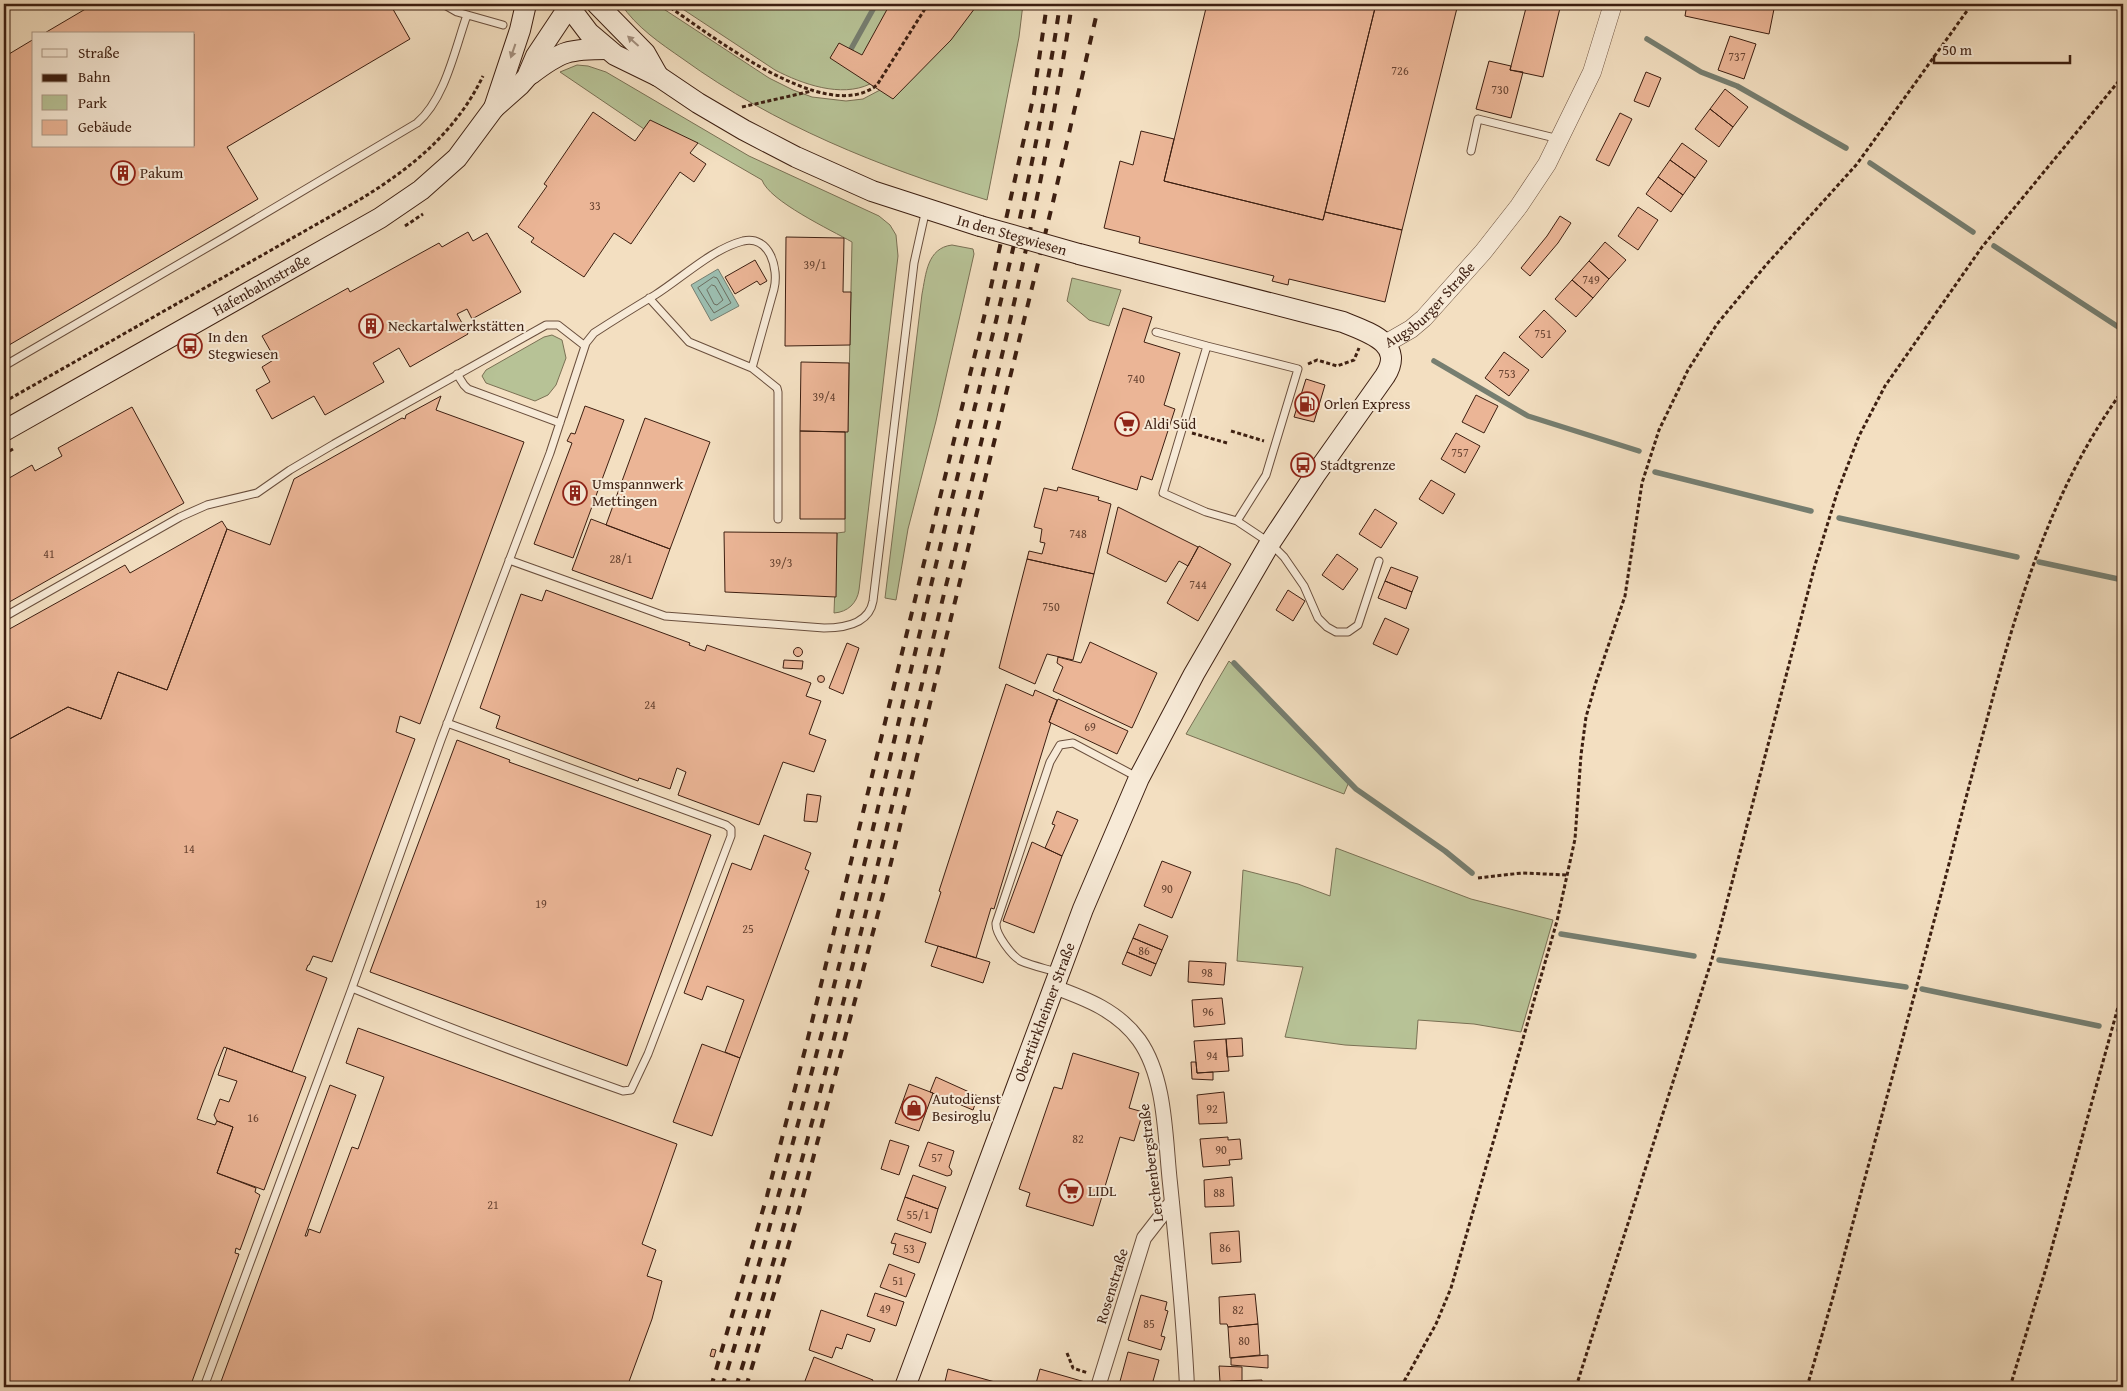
<svg xmlns="http://www.w3.org/2000/svg" width="2127" height="1391" font-family="'Gentium Book Plus',serif">
	<rect width="100%" height="100%" fill="#f3dfc1"/>
	<filter id="stains"><feTurbulence type="fractalNoise" baseFrequency=".004" numOctaves="4"/><feColorMatrix values="0 0 0 0 .2 0 0 0 0 .09 0 0 0 0 .02 0 0 0 .5 -.17"/></filter>
	<radialGradient id="worn" r=".72"><stop offset=".6" stop-color="#630" stop-opacity="0"/><stop offset="1" stop-color="#630" stop-opacity=".3"/></radialGradient>
	<!-- green -->
	<path fill="#b7c296" stroke="#7a7054" d="M621,4H656L769,78L793,90L812,97L846,101L863,99L880,90L870,84C841,98 802,84 775,70L675,4H1023L1019,37L987,200C880,167 774,125 683,59C660,43 636,27 621,4Z
		M577,65L588,66L606,72L749,156L879,216L890,225L896,235L898,256L859,590C857,603 848,612 834,613L837,533L845,532V432L848,431L852,242C831,230 769,201 762,180L698,143L644,129L560,72Z
		M952,245L973,249L974,254L936,421L908,529L896,600L885,598L922,294C926,274 927,248 952,245Z
		M1072,278L1121,290L1109,326L1089,320L1067,301Z
		M552,335L562,340L566,358L556,385L548,395L535,401L486,383L482,376L486,370L544,337Z
		M1229,661L1348,784L1344,794L1186,734Z
		M1336,848L1471,899L1553,920L1521,1032L1474,1024L1418,1020L1416,1049L1345,1045L1285,1037L1303,967L1237,961L1243,870L1298,884L1330,896Z"/>
	<!-- water -->
	<path fill="#9cbdaf" stroke="#767e70" d="M718,269L739,306L711,321L691,285Z"/>
	<g fill="none" stroke-linecap="round" stroke-linejoin="round">
		<!-- shore -->
		<path stroke="#6c6e60" stroke-width="1" d="M714,277L717,278L731,303L714,313L698,288Z
			M712,285L715,286L723,300L717,305L714,304L707,290Z"/>
		<!-- stream -->
		<path stroke="#767e70" stroke-width="5.5" d="M1647,39L1701,72L1737,86L1846,148
			M851,49L876,4
			M1870,163L1973,232
			M1994,246L2123,330
			M1434,361L1528,416L1639,451
			M1655,472L1811,511
			M1839,518L2017,557
			M2039,562L2123,580
			M1234,663L1356,789L1445,851L1472,873
			M1561,934L1694,956
			M1719,960L1906,987
			M1922,989L2099,1026
			M2119,1030L2123,1031"/>
	</g>
	<!-- building -->
	<path fill="#ebb596" stroke="#3d1f11" d="M94,4H390L410,39L227,147L258,199L4,348V57L34,39V146H194V34H43Z
		M890,4H978L951,40L893,99L830,58L839,43L862,55Z
		M1207,4H1376L1323,220L1164,181Z
		M1376,4H1458L1402,230L1325,212Z
		M1527,4H1561L1543,77L1510,70Z
		M1687,4H1775L1769,34L1685,16Z
		M1730,36L1756,44L1744,79L1718,70Z
		M1489,61L1511,66L1510,70L1523,72L1511,118L1476,109Z
		M1646,72L1661,78L1649,107L1634,101Z
		M1725,89L1748,107L1733,127L1710,109Z
		M1710,109L1733,127L1719,147L1695,129Z
		M593,112L635,141L650,120L698,143L690,153L706,164L694,182L680,172L631,244L614,233L584,277L531,242L534,238L518,227L547,186L544,184Z
		M1620,113L1632,119L1609,166L1596,160Z
		M1141,131L1174,139L1164,181L1323,220L1325,212L1402,230L1385,302L1289,279L1288,285L1272,281L1274,276L1139,243L1140,237L1104,228L1120,161L1133,165Z
		M1682,143L1707,161L1695,178L1670,160Z
		M1670,160L1695,178L1683,195L1658,177Z
		M1658,177L1683,195L1671,212L1646,194Z
		M1638,207L1658,220L1638,250L1618,236Z
		M1560,216L1571,223L1558,243L1530,276L1521,268L1547,236Z
		M468,232L473,241L487,233L521,292L472,319L467,309L457,314L468,334L410,367L399,348L373,363L384,382L325,415L314,396L272,419L256,390L270,382L262,367L275,359L262,336L348,288L350,292L439,243L442,247Z
		M786,237L844,238L843,292H851L850,345L785,346Z
		M1605,242L1626,260L1609,279L1589,261Z
		M755,260L767,281L760,285L757,281L735,294L725,277Z
		M1589,261L1609,279L1593,298L1572,280Z
		M1572,280L1593,298L1576,317L1555,299Z
		M1123,308L1152,317L1144,342L1180,353L1164,405L1175,409L1152,480L1141,476L1137,490L1072,469Z
		M1544,310L1566,331L1542,358L1519,337Z
		M1504,352L1529,370L1509,396L1485,378Z
		M801,362L849,363L848,432L800,431Z
		M1306,379L1325,385L1314,422L1294,417Z
		M1476,395L1498,406L1484,433L1462,422Z
		M441,396L436,410L524,442L420,724L400,716L396,732L415,739L332,962L313,956L309,965H308L306,970L327,978L292,1072L224,1047L215,1069L197,1119L215,1125L217,1121L233,1127L217,1173L256,1188L255,1192L260,1195L240,1250L236,1248L235,1253L239,1254L190,1387H26L8,1381L7,1385L4,1383V742L68,707L101,719L118,672L167,690L227,529L270,545L294,479L402,418L405,419L406,415Z
		M585,406L624,420L573,558L534,544L572,443L567,441L571,433L575,434Z
		M132,407L184,503L4,605V481L32,465L35,471L62,456L58,448Z
		M645,418L710,442L670,549L606,525Z
		M800,431L845,432V519H800Z
		M1456,433L1480,446L1465,473L1441,459Z
		M1431,480L1455,494L1443,514L1419,499Z
		M1058,487L1099,497L1098,500L1111,504L1094,574L1027,559L1029,551L1042,554L1045,543L1040,542L1042,529L1034,527L1044,488L1057,491Z
		M1118,507L1198,547L1188,566L1179,561L1166,582L1107,553Z
		M1375,509L1397,523L1381,548L1359,534Z
		M591,519L670,549L652,599L572,570Z
		M222,521L227,529L167,690L118,672L101,719L68,707L4,742V632L125,565L130,573Z
		M724,532L837,533L836,597L725,592Z
		M1199,546L1231,564L1198,621L1167,603Z
		M1337,554L1358,569L1343,590L1322,575Z
		M1027,559L1094,574L1073,660L1047,654L1035,684L999,668Z
		M1391,567L1418,577L1412,592L1385,581Z
		M1385,581L1412,592L1406,609L1378,598Z
		M546,590L690,643L689,645L705,651L707,645L811,683L806,696L821,701L809,734L826,740L814,772L783,762L759,825L678,795L686,772L677,768L670,789L639,778L638,781L496,728L500,716L480,708L521,594L542,601Z
		M1288,590L1305,601L1293,621L1276,610Z
		M1385,618L1409,629L1397,655L1373,644Z
		M1090,642L1157,673L1132,728L1053,691L1063,667L1057,663L1058,657L1081,663Z
		M847,643L859,648L843,694L829,688Z
		M793.5 652a4.5 4.5 0 1 1 9 0a4.5 4.5 0 1 1-9 0Z
		M784,660L803,661L802,669L783,668Z
		M817.5 679a3.5 3.5 0 1 1 7 0a3.5 3.5 0 1 1-7 0Z
		M1006,684L1033,696L1035,690L1057,700L1049,722L1051,723L994,909L991,908L976,958L925,942L941,892L939,891Z
		M1058,699L1128,731L1117,754L1049,722Z
		M457,740L510,760L509,762L711,835L627,1066L370,972Z
		M807,794L821,796L817,822L804,821Z
		M1057,811L1078,820L1062,856L1045,848L1055,825L1052,824Z
		M764,835L811,853L805,869L809,871L740,1058L725,1052L744,1000L707,986L702,1000L684,993L732,863L751,870Z
		M1032,842L1062,856L1034,933L1003,921Z
		M1162,861L1191,872L1172,918L1144,906Z
		M1139,924L1168,936L1162,950L1133,938Z
		M1133,938L1162,950L1156,964L1127,952Z
		M938,946L990,962L983,983L931,966Z
		M1127,952L1156,964L1151,976L1122,964Z
		M1189,961L1226,963L1224,985L1188,982Z
		M1222,998L1225,1024L1194,1027L1192,1000Z
		M358,1028L677,1144L642,1244L656,1250L647,1276L662,1281L652,1319L627,1387H598L589,1384L588,1387H219L330,1085L356,1095L305,1236H307L309,1229L320,1233L352,1147L358,1149L384,1077L346,1063Z
		M1242,1038L1243,1056L1227,1057L1226,1039Z
		M1226,1039L1229,1071L1197,1073L1194,1041Z
		M702,1044L740,1058L712,1136L673,1122Z
		M227,1048L306,1077L264,1190L217,1173L233,1127L217,1121L214,1115L220,1099L229,1102L237,1081L218,1075Z
		M1073,1053L1139,1073L1129,1108L1143,1112L1134,1141L1120,1137L1093,1226L1026,1206L1030,1193L1019,1189L1054,1087L1062,1089Z
		M1191,1062H1196L1197,1073L1213,1072V1080L1192,1079Z
		M936,1077L978,1096L973,1110L930,1092Z
		M909,1084L933,1093L919,1131L895,1123Z
		M1224,1092L1227,1123L1199,1124L1197,1095Z
		M1228,1137V1140L1240,1139L1242,1159L1229,1160L1230,1165L1203,1167L1200,1139Z
		M890,1140L909,1146L899,1175L881,1169Z
		M928,1142L954,1151L949,1167L952,1171L951,1175L947,1176L919,1166Z
		M913,1175L946,1187L938,1209L905,1197Z
		M1232,1177L1234,1206L1205,1207L1204,1180Z
		M905,1197L938,1209L931,1233L897,1220Z
		M1239,1231L1241,1262L1212,1264L1210,1233Z
		M895,1233L926,1243L919,1263L893,1254L896,1244L891,1243Z
		M889,1264L915,1274L906,1297L880,1287Z
		M875,1293L904,1302L896,1326L867,1316Z
		M1255,1294L1258,1324L1228,1327L1227,1324H1220L1219,1297Z
		M1141,1295L1167,1302L1165,1310L1168,1311L1161,1336L1165,1337L1161,1350L1128,1340Z
		M821,1310L875,1329L870,1342L847,1334L842,1349L836,1347L832,1358L809,1350Z
		M1258,1324L1260,1355L1230,1358L1228,1327Z
		M712,1349L716,1350L714,1357L710,1356Z
		M1128,1352L1159,1360L1153,1381L1155,1382L1153,1387H1128L1119,1385Z
		M1268,1355V1368L1231,1365V1358Z
		M814,1357L873,1380L870,1387H821L805,1381Z
		M1219,1366L1242,1367V1381L1220,1382Z
		M948,1369L1013,1387H948L944,1386Z
		M1040,1369L1085,1382L1083,1387H1035Z
		M1262,1380V1387H1230V1381Z
		M1155,1382L1170,1386V1387H1153Z"/>
	<g fill="none" stroke-linecap="round" stroke-linejoin="round">
		<!-- service casing -->
		<g stroke="#6a4f3d" stroke-width="9">
			<path id="service" d="M443,4L457,12L503,25
				M1471,151L1478,119L1559,139
				M649,298L689,342L752,368
				M1156,332L1207,346
				M4,366L227,236L417,123C445,99 455,49 467,15
				M457,374L464,385L468,389L560,423
				M1237,521L1266,475L1298,369L1207,346L1163,493L1206,512L1237,521L1270,543L1284,557L1304,586L1318,618L1327,627L1336,632H1348L1358,625L1379,561
				M509,560L665,616L824,628C844,628 869,624 873,601L914,263L926,209
				M4,617L180,517L207,505L257,493L290,470L334,444L546,325H558L585,346
				M1059,973C1047,969 1033,966 1021,961C1012,956 995,934 996,923L1050,762L1060,745L1073,743L1137,777
				M352,988C441,1025 532,1059 623,1091L631,1090L648,1054L731,836V829L726,825L447,723
				M204,1387L352,988L441,740L550,453L586,343L594,333C614,320 635,307 655,295C682,278 712,249 743,241C770,235 779,269 774,289L752,368L777,388L778,392V519"/>
		</g>
		<!-- minor casing -->
		<g stroke="#6a4f3d" stroke-width="16">
			<path id="minor" d="M1054,987C1087,999 1118,1011 1139,1040C1166,1078 1165,1138 1170,1183C1177,1251 1184,1319 1187,1387
				M1098,1387L1144,1238L1172,1202"/>
		</g>
		<!-- tertiary casing -->
		<g stroke="#6a4f3d" stroke-width="19">
			<g id="tertiary">
				<path id="s1" d="M1385,344L1411,329L1424,318L1483,252L1519,206L1547,164L1592,72L1613,4"/>
			</g>
		</g>
		<!-- secondary casing -->
		<g stroke="#3d1f11" stroke-width="22">
			<g id="secondary">
				<path d="M567,4L589,33L615,55L658,76L698,103L744,130L796,157L872,191L980,226"/>
				<path d="M597,4L645,53L658,76"/>
				<path d="M531,74C561,51 569,49 607,49"/>
				<path d="M494,108L520,30L526,4"/>
				<path id="s2" d="M4,431L380,218L421,190L457,158L494,108L520,85L527,77L536,56L564,14L569,4"/>
				<path id="s3" d="M905,1387L1083,909L1139,778L1194,674L1270,543L1315,475L1385,376C1406,343 1367,332 1343,322L1079,254"/>
			</g>
		</g>
		<!-- path -->
		<path stroke="#3d1f11" stroke-width="3" stroke-dasharray="4 2.5" stroke-linecap="butt" d="M665,4C709,33 825,127 877,85L928,4
			M742,107L812,91
			M405,226L423,214
			M1308,364L1317,360L1337,366L1354,360L1359,348
			M4,402L354,203C408,171 455,134 483,76
			M1231,431L1264,441
			M1192,433L1227,443
			M4,454L13,449
			M1478,878L1522,873L1568,875
			M1067,1353L1073,1368L1088,1373
			M1401,1387L1436,1324L1451,1288L1557,921L1575,839L1581,755L1586,717L1596,682L1625,596L1642,483L1659,430L1688,370L1717,324L1766,265L1857,164L1972,4
			M1576,1387L1712,959L1815,565L1837,493L1859,436L1885,386L1982,247L2123,76
			M1807,1387L1833,1297C1872,1151 1912,1006 1950,860C1964,804 1979,749 1994,693C2023,586 2057,480 2123,390
			M2010,1387L2047,1265L2123,989"/>
		<!-- service -->
		<use href="#service" stroke="#f7ead7" stroke-width="7"/>
		<!-- minor -->
		<use href="#minor" stroke="#f7ead7" stroke-width="14"/>
		<!-- tertiary -->
		<use href="#tertiary" stroke="#f7ead7" stroke-width="18"/>
		<!-- secondary -->
		<use href="#secondary" stroke="#f7ead7" stroke-width="20"/>
		<!-- rail -->
		<path stroke="#3d1f11" stroke-width="4" stroke-dasharray="9 9" stroke-linecap="butt" d="M711,1387L767,1196L807,1042L986,309L1034,94L1047,4
			M722,1387C807,1114 872,834 938,556C982,373 1033,191 1060,4
			M736,1387C812,1143 870,895 931,647C983,433 1039,221 1072,4
			M746,1387L802,1200L885,887L1053,202L1099,4"/>
		<!-- secondary-bridge casing -->
		<g stroke="#3d1f11" stroke-width="22" stroke-linecap="butt">
			<path id="secondary-bridge" d="M980,226L1079,254"/>
		</g>
		<!-- secondary-bridge -->
		<use href="#secondary-bridge" stroke="#f7ead7" stroke-width="20"/>
	</g>
	<!-- one-way arrows -->
	<defs><path id="oneway-solid" d="M-6-.8H1V-3.2L6.5 0L1 3.2V.8H-6Z" transform="scale(1.25)"/></defs>
	<g fill="#a38f7e">
		<use href="#oneway-solid" transform="translate(633 41) rotate(-138)"/>
		<use href="#oneway-solid" transform="translate(513 51) rotate(109)"/>
	</g>
	<!-- icons -->
	<defs>
		<g id="building-ring" transform="scale(1.25)"><circle r="9.5" fill="#f7ead7" stroke="#8f2418" stroke-width="1.5"/><path d="M-4-6H4V6H1V3H-1V6H-4ZM-2.5-4.3h1.7v1.8h-1.7ZM.8-4.3h1.7v1.8H.8ZM-2.5-1h1.7V.8h-1.7ZM.8-1h1.7V.8H.8Z" fill="#8f2418"/></g>
		<g id="bus-ring" transform="scale(1.25)"><circle r="9.5" fill="#f7ead7" stroke="#8f2418" stroke-width="1.5"/><path d="M-5-6H5V4H4V6H2V4H-2V6H-4V4H-5ZM-3.5-4V0h7V-4ZM-3.5 1.2v1.5H-2V1.2ZM2 1.2v1.5H3.5V1.2Z" fill="#8f2418"/></g>
		<g id="fuel-ring" transform="scale(1.25)"><circle r="9.5" fill="#f7ead7" stroke="#8f2418" stroke-width="1.5"/><path d="M-5.5-6h7V0h2V4h1.3V-2.5L3-4.5l.8-.8L6-3V5H2.5V1h-1V6h-7ZM-4.2-4.7v3.2H.2V-4.7Z" fill="#8f2418"/></g>
		<g id="supermarket-ring" transform="scale(1.25)"><circle r="9.5" fill="#f7ead7" stroke="#8f2418" stroke-width="1.5"/><path d="M-6-5.5h2.5l.6 2H6L4.5 2H-2.5L-4.4-4H-6ZM-1.5 3.2a1.3 1.3 0 1 0 .1 0ZM3 3.2a1.3 1.3 0 1 0 .1 0Z" fill="#8f2418"/></g>
		<g id="shop-ring" transform="scale(1.25)"><circle r="9.5" fill="#f7ead7" stroke="#8f2418" stroke-width="1.5"/><path d="M-5-2.5h2.3a2.7 3.5 0 0 1 5.4 0H5L5.5 6h-11ZM-1.5-2.5h3a1.5 2.3 0 0 0-3 0Z" fill="#8f2418"/></g>
	</defs>
	<g fill-rule="evenodd">
		<use href="#building-ring" x="123" y="173"/>
		<use href="#building-ring" x="371" y="326"/>
		<use href="#bus-ring" x="190" y="346"/>
		<use href="#fuel-ring" x="1307" y="404"/>
		<use href="#supermarket-ring" x="1127" y="424"/>
		<use href="#bus-ring" x="1303" y="465"/>
		<use href="#building-ring" x="575" y="493"/>
		<use href="#shop-ring" x="914" y="1108"/>
		<use href="#supermarket-ring" x="1071" y="1191"/>
	</g>
	<g text-anchor="middle" stroke-width="4" stroke-linejoin="round" paint-order="stroke">
		<!-- number labels -->
		<g font-size="12" fill="#684432">
			<text x="1737" y="61">737</text>
			<text x="1400" y="75">726</text>
			<text x="1500" y="94">730</text>
			<text x="595" y="210">33</text>
			<text x="815" y="269">39/1</text>
			<text x="1591" y="284">749</text>
			<text x="1543" y="338">751</text>
			<text x="1507" y="378">753</text>
			<text x="1136" y="383">740</text>
			<text x="824" y="401">39/4</text>
			<text x="1460" y="457">757</text>
			<text x="1078" y="538">748</text>
			<text x="49" y="558">41</text>
			<text x="621" y="563">28/1</text>
			<text x="781" y="567">39/3</text>
			<text x="1198" y="589">744</text>
			<text x="1051" y="611">750</text>
			<text x="650" y="709">24</text>
			<text x="1090" y="731">69</text>
			<text x="189" y="853">14</text>
			<text x="1167" y="893">90</text>
			<text x="541" y="908">19</text>
			<text x="748" y="933">25</text>
			<text x="1144" y="955">86</text>
			<text x="1207" y="977">98</text>
			<text x="1208" y="1016">96</text>
			<text x="1212" y="1060">94</text>
			<text x="1212" y="1113">92</text>
			<text x="253" y="1122">16</text>
			<text x="1078" y="1143">82</text>
			<text x="1221" y="1154">90</text>
			<text x="937" y="1162">57</text>
			<text x="1219" y="1197">88</text>
			<text x="493" y="1209">21</text>
			<text x="918" y="1219">55/1</text>
			<text x="1225" y="1252">86</text>
			<text x="909" y="1253">53</text>
			<text x="898" y="1285">51</text>
			<text x="885" y="1313">49</text>
			<text x="1238" y="1314">82</text>
			<text x="1149" y="1328">85</text>
			<text x="1244" y="1345">80</text>
		</g>
		<!-- poi labels -->
		<g font-size="15" fill="#3d1f11" stroke="#f7ead7" text-anchor="start">
			<text x="140" y="178">Pakum</text>
			<text x="388" y="331">Neckartalwerkstätten</text>
			<text x="208" y="342">In den<tspan x="208" dy="17">Stegwiesen</tspan></text>
			<text x="1324" y="409">Orlen Express</text>
			<text x="1144" y="429">Aldi Süd</text>
			<text x="1320" y="470">Stadtgrenze</text>
			<text x="592" y="489">Umspannwerk<tspan x="592" dy="17">Mettingen</tspan></text>
			<text x="932" y="1104">Autodienst<tspan x="932" dy="17">Besiroglu</tspan></text>
			<text x="1088" y="1196">LIDL</text>
		</g>
		<!-- street labels -->
		<g font-size="15" fill="#3d1f11" stroke="#f7ead7">
			<text transform="translate(1012 235) rotate(16)" y="5">In den Stegwiesen</text>
			<text dy="5" stroke="none"><textPath href="#s2" startOffset="296">Hafenbahnstraße</textPath></text>
			<text dy="5" stroke="none"><textPath href="#s1" startOffset="60">Augsburger Straße</textPath></text>
			<text dy="5" stroke="none"><textPath href="#s3" startOffset="400">Obertürkheimer Straße</textPath></text>
			<text transform="translate(1151 1163) rotate(-97)" y="5">Lerchenbergstraße</text>
			<text transform="translate(1112 1286) rotate(-73)" y="5">Rosenstraße</text>
		</g>
	</g>
	<!-- margin -->
	<rect width="2127" height="1391" fill="none" stroke="#f3dfc1" stroke-width="20"/>
	<rect x="5" y="5" width="2117" height="1381" fill="none" stroke="#3d1f11" stroke-width="2.5"/>
	<rect x="10" y="10" width="2107" height="1371" fill="none" stroke="#3d1f11"/>
	<!-- legend -->
	<rect x="32" y="32" width="162" height="115" fill="#f7ead7" stroke="#ad9988"/>
	<rect x="42" y="49" width="25" height="8" fill="#f7ead7" stroke="#ad9988"/>
	<text x="78" y="58" font-size="15" fill="#3d1f11">Straße</text>
	<rect x="42" y="74" width="25" height="8" fill="#3d1f11" stroke="#ad9988"/>
	<text x="78" y="82" font-size="15" fill="#3d1f11">Bahn</text>
	<rect x="42" y="95" width="25" height="15" fill="#b7c296" stroke="#ad9988"/>
	<text x="78" y="108" font-size="15" fill="#3d1f11">Park</text>
	<rect x="42" y="120" width="25" height="15" fill="#ebb596" stroke="#ad9988"/>
	<text x="78" y="132" font-size="15" fill="#3d1f11">Gebäude</text>
	<!-- scale -->
	<path d="M1934 55v8h136v-8" fill="none" stroke="#3d1f11" stroke-width="2.5"/>
	<text x="1942" y="55" font-size="15" fill="#3d1f11" stroke="#f7ead7" stroke-width="4" paint-order="stroke">50 m</text>
	<rect width="100%" height="100%" filter="url(#stains)"/>
	<rect width="100%" height="100%" fill="url(#worn)"/>
</svg>
